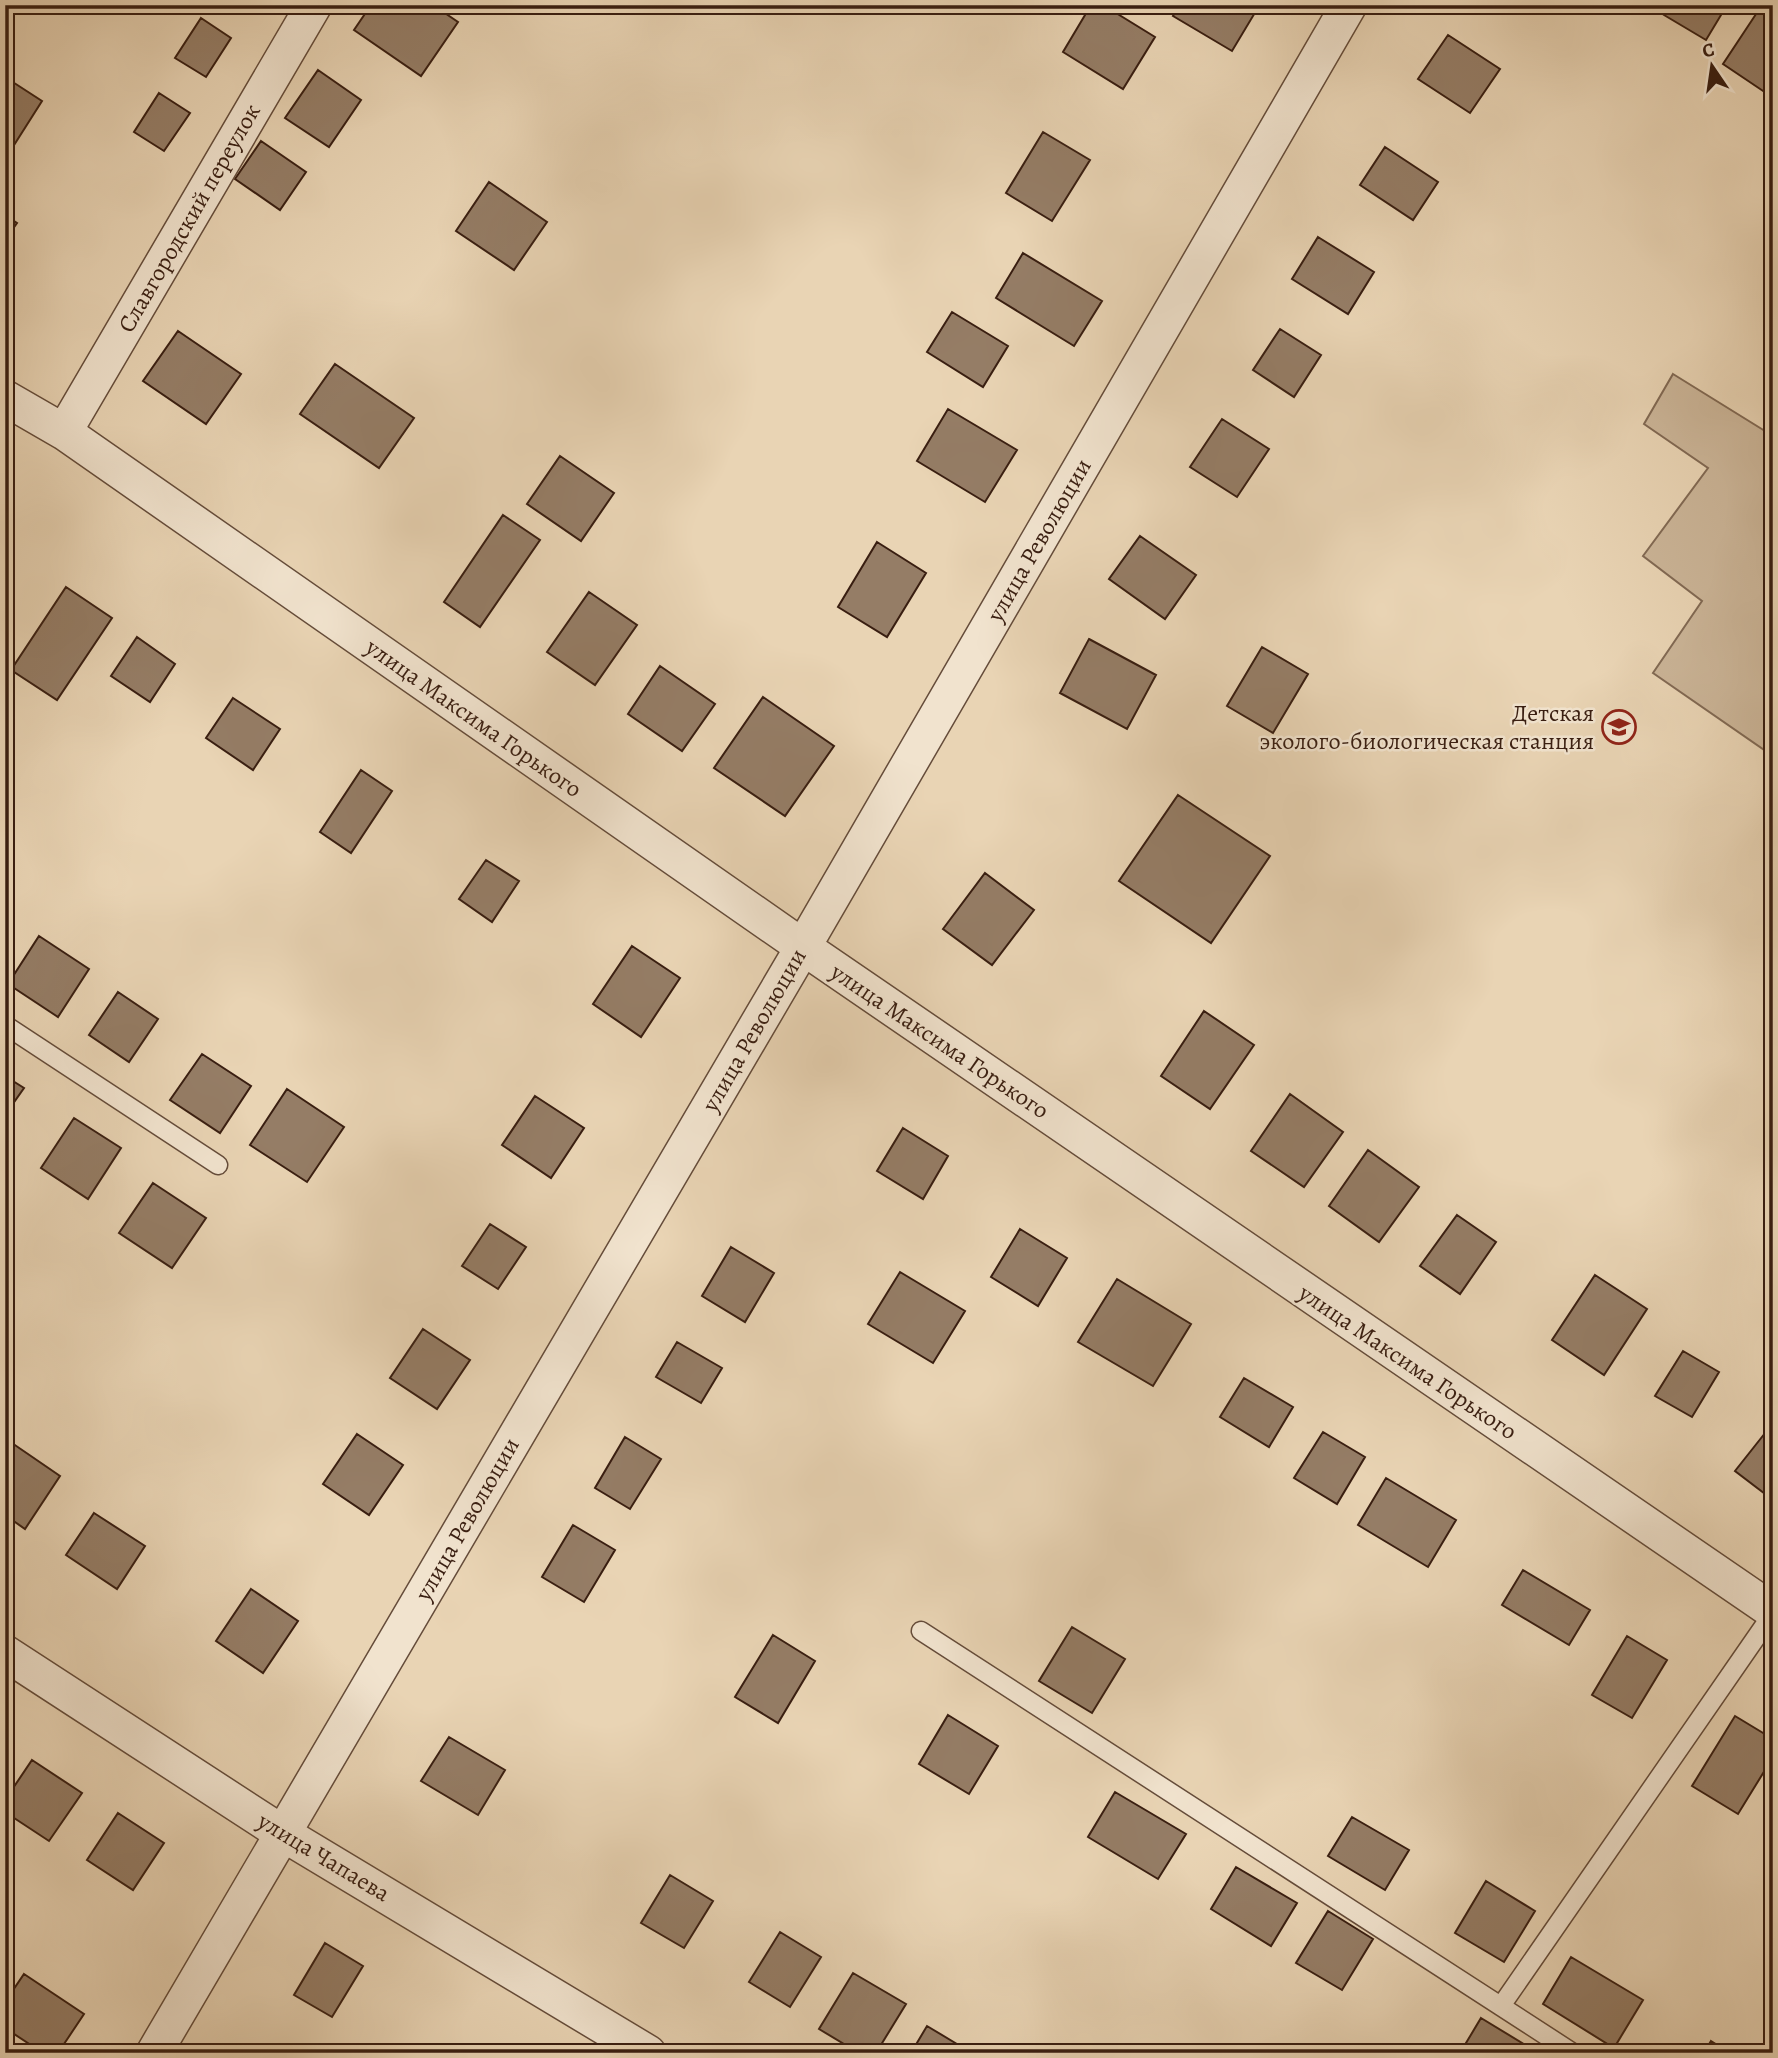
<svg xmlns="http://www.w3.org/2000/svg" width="1778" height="2058" font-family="Alegreya,serif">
	<rect width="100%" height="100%" fill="#e9d4b4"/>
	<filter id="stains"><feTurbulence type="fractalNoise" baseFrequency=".00286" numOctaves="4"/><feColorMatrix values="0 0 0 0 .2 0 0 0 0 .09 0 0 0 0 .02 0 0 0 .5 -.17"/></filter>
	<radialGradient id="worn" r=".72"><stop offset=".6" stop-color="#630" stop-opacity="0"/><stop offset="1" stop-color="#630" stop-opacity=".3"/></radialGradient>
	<!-- green -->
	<path fill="#cbb598" stroke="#826a54" stroke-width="2" d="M1673,374L1773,436V756L1653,673L1702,601L1643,556L1708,468L1644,424Z"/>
	<!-- building -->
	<path fill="#957d66" stroke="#391e11" stroke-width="2" d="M371,5H433L458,22L421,76L354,30Z
		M1091,5H1103L1155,37L1123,89L1063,52Z
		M1180,5H1257L1259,6L1232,51L1173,16Z
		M1670,5H1727L1706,40L1664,15Z
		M1760,8L1773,16L1772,97L1723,64Z
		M201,18L231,38L206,77L175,58Z
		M1448,35L1500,69L1470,113L1418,79Z
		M318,70L361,100L329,147L285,118Z
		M5,77L42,101L9,153L5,151Z
		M159,93L190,113L164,151L134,132Z
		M1043,132L1090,160L1052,221L1006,193Z
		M261,141L306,172L280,210L235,179Z
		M1385,147L1438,182L1413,220L1360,185Z
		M489,182L547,222L514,270L456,231Z
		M5,215L17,223L5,240Z
		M1318,237L1374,272L1348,314L1292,279Z
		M1023,253L1102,301L1074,346L996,298Z
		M952,312L1008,346L983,387L927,352Z
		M1280,329L1321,355L1294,397L1253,370Z
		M178,331L241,374L206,424L143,381Z
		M335,364L414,418L379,468L300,414Z
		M948,409L1017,450L985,502L917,461Z
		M1222,419L1269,449L1237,497L1190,467Z
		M560,456L614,493L581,541L527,504Z
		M503,515L540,540L480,627L444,602Z
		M1140,536L1196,575L1165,619L1109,579Z
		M877,542L926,573L887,637L838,607Z
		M66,587L112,618L57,700L11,670Z
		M589,592L637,625L595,685L547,652Z
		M137,637L175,664L150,702L111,676Z
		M1089,639L1156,675L1127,729L1060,693Z
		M1262,647L1308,674L1273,733L1227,706Z
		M660,666L715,704L682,751L628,714Z
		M763,697L834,746L785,816L714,768Z
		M233,698L280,729L253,770L206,738Z
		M361,770L392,791L351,853L320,832Z
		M1178,795L1270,856L1211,943L1119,881Z
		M486,860L519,881L492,922L459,899Z
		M985,873L1034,910L992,965L943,929Z
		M39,936L89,969L58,1017L8,984Z
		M632,946L680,978L641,1037L593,1004Z
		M118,992L158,1019L129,1062L89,1035Z
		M1204,1011L1254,1045L1210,1109L1161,1076Z
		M202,1054L251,1086L220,1133L170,1100Z
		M5,1076L24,1088L5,1115Z
		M287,1089L344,1127L307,1182L250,1145Z
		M1290,1094L1343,1132L1304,1187L1251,1151Z
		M535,1096L584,1128L551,1178L502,1145Z
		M74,1118L121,1148L88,1199L41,1168Z
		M903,1128L948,1156L923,1199L877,1171Z
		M1368,1150L1419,1187L1379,1242L1329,1206Z
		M153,1183L206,1218L172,1268L119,1233Z
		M1457,1215L1496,1242L1460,1294L1420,1266Z
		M490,1224L526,1247L498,1289L462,1266Z
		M1020,1229L1067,1258L1038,1306L991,1277Z
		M731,1247L774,1273L745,1322L702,1296Z
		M900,1272L965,1311L933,1363L868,1324Z
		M1595,1275L1647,1309L1604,1375L1552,1340Z
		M1117,1279L1191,1324L1153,1386L1078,1342Z
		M423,1329L470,1360L437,1409L390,1378Z
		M677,1342L722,1368L701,1403L656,1377Z
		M1683,1351L1719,1372L1692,1417L1655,1396Z
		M1244,1378L1293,1407L1269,1447L1220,1417Z
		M1773,1423V1500L1735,1471Z
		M1323,1432L1365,1457L1337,1504L1294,1478Z
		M357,1434L403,1465L369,1515L323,1484Z
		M625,1437L661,1459L630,1509L595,1488Z
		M9,1441L60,1476L25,1529L5,1515V1446Z
		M1386,1478L1456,1520L1428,1567L1358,1525Z
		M94,1513L145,1546L117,1589L66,1555Z
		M573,1525L615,1550L584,1602L542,1577Z
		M1523,1570L1590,1610L1569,1645L1502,1605Z
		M251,1589L298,1621L263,1673L216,1641Z
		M1072,1627L1125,1659L1092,1713L1039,1681Z
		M773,1635L815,1661L778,1723L735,1697Z
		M1627,1636L1667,1660L1632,1718L1592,1695Z
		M948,1715L998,1746L969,1794L919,1764Z
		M1735,1716L1773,1739V1757L1738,1814L1692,1786Z
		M449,1737L505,1770L478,1815L421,1781Z
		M32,1760L82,1793L49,1841L5,1812V1800Z
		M1115,1792L1186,1834L1158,1879L1088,1837Z
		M118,1813L164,1843L133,1890L87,1860Z
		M1352,1817L1409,1850L1385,1890L1328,1856Z
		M1236,1867L1297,1903L1271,1946L1211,1909Z
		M670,1875L713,1901L684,1948L641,1923Z
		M1486,1881L1535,1911L1504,1962L1455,1933Z
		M1328,1911L1373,1939L1342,1990L1296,1963Z
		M780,1932L821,1957L790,2007L749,1982Z
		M325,1943L363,1966L332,2017L294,1995Z
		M1571,1957L1643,2000L1614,2048L1543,2004Z
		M853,1973L906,2004L876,2053H859L819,2029Z
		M24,1974L84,2014L58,2053H43L5,2028V2002Z
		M1481,2018L1532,2049L1530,2053H1460Z
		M927,2026L957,2044L952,2053H911Z
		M1711,2041L1730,2053H1704Z
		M472,2045L484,2053H467Z
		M1000,2046L1012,2053H996Z"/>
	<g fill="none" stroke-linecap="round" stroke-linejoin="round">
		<!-- service casing -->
		<g stroke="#654c3a" stroke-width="21">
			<path id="service" d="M5,1025L218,1165
				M921,1631L1573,2053
				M1501,2006L1773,1613"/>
		</g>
		<!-- minor casing -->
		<g stroke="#654c3a" stroke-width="38">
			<path id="minor" d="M5,398L64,432L803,947L1773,1611
				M64,432L314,5
				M5,1653L282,1833L648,2053
				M154,2053L803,947L1349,5"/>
		</g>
		<!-- service -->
		<use href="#service" stroke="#f1e3ce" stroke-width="18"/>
		<!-- minor -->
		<use href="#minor" stroke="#f1e3ce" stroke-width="35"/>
	</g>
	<!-- icons -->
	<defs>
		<g id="school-ring" transform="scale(1.75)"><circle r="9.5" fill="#f1e3ce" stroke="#8f2418" stroke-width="1.5"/><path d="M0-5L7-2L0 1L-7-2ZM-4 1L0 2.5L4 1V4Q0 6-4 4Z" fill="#8f2418"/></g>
	</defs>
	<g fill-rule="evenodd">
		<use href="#school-ring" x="1619" y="727"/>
	</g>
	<g text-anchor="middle" stroke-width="5" stroke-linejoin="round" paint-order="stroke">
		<!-- street labels -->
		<g font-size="24" fill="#391e11" stroke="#f1e3ce">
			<text transform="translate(189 218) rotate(-60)" y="8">Славгородский переулок</text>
			<text transform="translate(1039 540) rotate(-60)" y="8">улица Революции</text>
			<text transform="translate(474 718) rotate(35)" y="8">улица Максима Горького</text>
			<text transform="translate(754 1030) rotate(-60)" y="8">улица Революции</text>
			<text transform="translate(940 1041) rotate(34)" y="8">улица Максима Горького</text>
			<text transform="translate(1408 1362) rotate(34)" y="8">улица Максима Горького</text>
			<text transform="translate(467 1519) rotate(-60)" y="8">улица Революции</text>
			<text transform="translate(324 1857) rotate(31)" y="8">улица Чапаева</text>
		</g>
		<!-- poi labels -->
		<g font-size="24" fill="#391e11" stroke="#f1e3ce" text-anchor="end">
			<text x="1594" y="721">Детская<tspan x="1594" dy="28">эколого-биологическая станция</tspan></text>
		</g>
	</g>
	<!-- margin -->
	<rect width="1778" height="2058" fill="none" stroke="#e9d4b4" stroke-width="28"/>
	<rect x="7" y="7" width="1764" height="2044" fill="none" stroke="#391e11" stroke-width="3.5"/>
	<rect x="14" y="14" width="1750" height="2030" fill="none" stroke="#391e11" stroke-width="2"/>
	<!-- north arrow -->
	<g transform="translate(1712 66) rotate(347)" stroke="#f1e3ce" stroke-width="5" paint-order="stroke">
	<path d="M0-5L12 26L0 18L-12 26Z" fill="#391e11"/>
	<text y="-10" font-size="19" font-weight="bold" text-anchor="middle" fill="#391e11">С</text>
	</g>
	<rect width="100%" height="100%" filter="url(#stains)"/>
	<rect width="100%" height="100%" fill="url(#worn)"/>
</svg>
